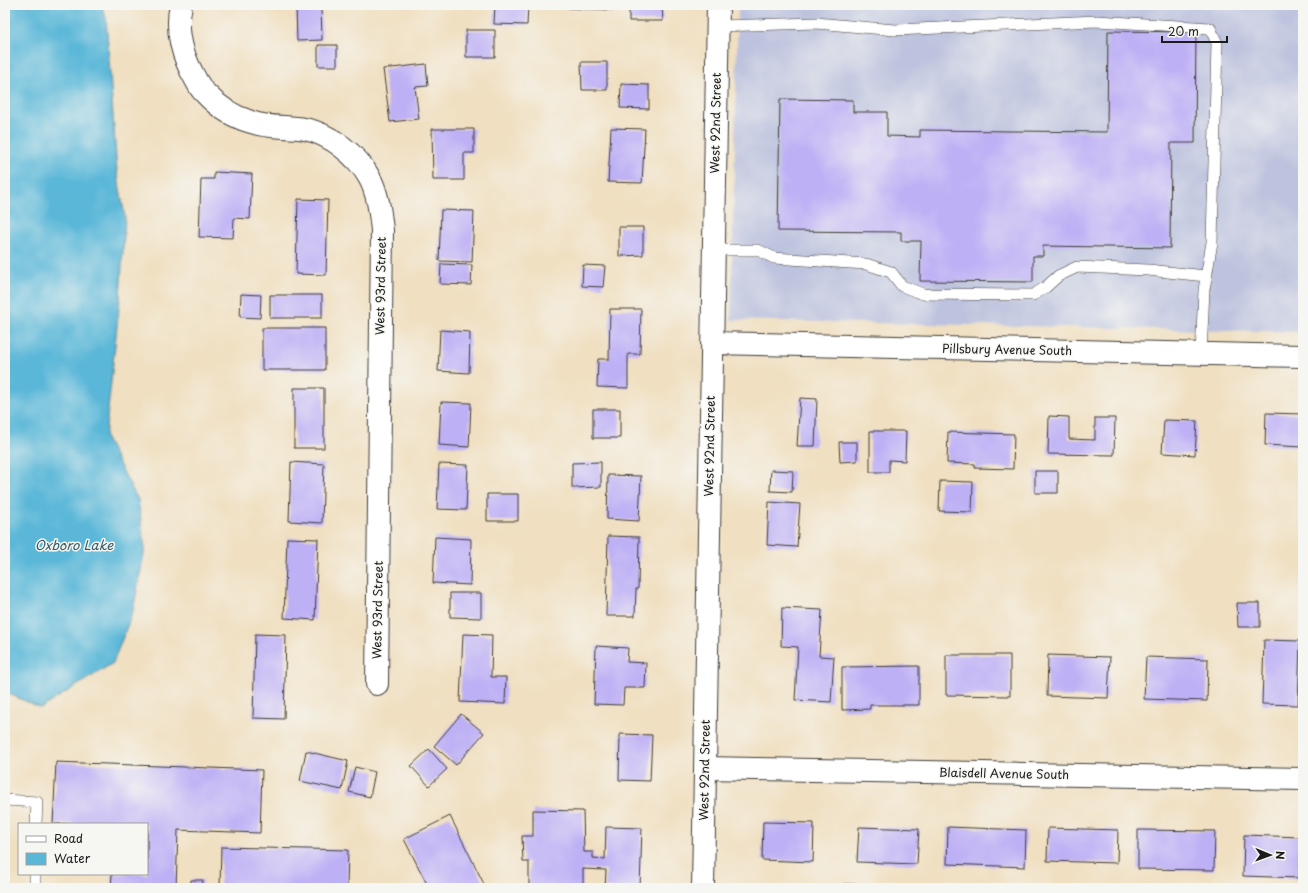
<svg xmlns="http://www.w3.org/2000/svg" width="1308" height="893" font-family="'Playpen Sans',sans-serif">
	<rect width="100%" height="100%" fill="#f6f6f2"/>
	<filter id="ink" filterUnits="userSpaceOnUse"><feTurbulence type="fractalNoise" baseFrequency=".025" numOctaves="2"/><feDisplacementMap in="SourceGraphic" scale="8" xChannelSelector="R" yChannelSelector="G"/><feConvolveMatrix kernelMatrix="1 2 1 2 8 2 1 2 1" color-interpolation-filters="sRGB"/></filter>
	<filter id="wash" filterUnits="userSpaceOnUse"><feTurbulence type="fractalNoise" baseFrequency=".012" numOctaves="4" result="noise"/><feDisplacementMap in="SourceGraphic" scale="16" xChannelSelector="R" yChannelSelector="G"/><feGaussianBlur stdDeviation="0.9" result="paint"/><feColorMatrix in="noise" values="0 0 0 0 0 0 0 0 0 0 0 0 0 0 0 0 0 1.4 0 .05"/><feComposite in="paint" operator="in"/></filter>
	<g filter="url(#wash)">
		<rect width="100%" height="100%" fill="#f0dfc0"/>
		<!-- industrial -->
		<path fill="#bdc3de" d="M738,5H1303V332L731,320Z"/>
		<!-- water -->
		<path fill="#5ab7d8" stroke="#3b6a7a" d="M10,5H101L106,17L117,171L125,217L120,299L105,437L138,500L145,548L133,611L113,663L41,708L5,692V14L7,13Z"/>
		<g id="blocks">
			<!-- building -->
			<path fill="#beb0f5" d="M495,5H528L527,25L494,24Z
				M568,5H613V10L568,8Z
				M629,5H662L663,21H629Z
				M296,6H321L322,40L297,41Z
				M466,30H495V57H466Z
				M1108,31L1196,32L1195,143H1171L1170,248L1043,246V256H1033V282L920,281L921,241H901V232L778,231L780,99L853,100V112H887V136L920,137V130L1107,132Z
				M318,45H337V66H318Z
				M581,62H607V90H582Z
				M426,64L428,86L415,87L419,119L390,122L383,69Z
				M621,84L649,85V109L620,108Z
				M611,128L645,129L642,183L608,182Z
				M432,129H474V153H464V180H433Z
				M214,172L252,174L250,219L234,218L233,238L199,237L201,179H214Z
				M298,199L328,200L326,275L296,274Z
				M441,210L474,211L472,262L439,261Z
				M619,227H643V255L619,256Z
				M441,264L472,265L471,285L440,284Z
				M583,265L605,266L603,287L582,286Z
				M241,294L261,295L260,318L240,317Z
				M270,295H322V318H270Z
				M610,309H641L640,354H628V388L597,387L598,359H609Z
				M262,328H325V370H262Z
				M440,330L470,332L469,373L438,371Z
				M294,388H324V448H294Z
				M800,398L817,399L815,446H797Z
				M441,402L471,403L469,447L439,445Z
				M593,409H620V438H593Z
				M1266,413L1303,414V447L1265,445Z
				M1049,416L1069,417V439L1095,440V418H1115L1114,455L1048,454Z
				M1164,420L1197,421L1195,455L1162,453Z
				M870,431H906L905,461L889,460V472H870Z
				M948,432L1014,434L1013,469L975,468V464L947,463Z
				M839,442H857V461L840,462Z
				M291,462L324,464L322,523L289,521Z
				M601,462V487L572,488V463Z
				M439,464L468,465L466,510L437,509Z
				M771,470L793,471L792,492L770,491Z
				M1035,471H1058V493H1035Z
				M608,475L641,476L639,521L607,519Z
				M940,481L973,482L972,512L939,511Z
				M487,494H518V521H487Z
				M769,502L800,504L797,547L767,545Z
				M608,536L639,537L638,589H636L635,616H606Z
				M435,537L471,539L470,585L433,583Z
				M287,538L318,539L315,620L284,618Z
				M450,593H481V618L450,617Z
				M1237,603H1260V627H1238Z
				M782,608L822,610L819,656L834,657L831,702L795,700L798,647L781,646Z
				M255,634L286,635L284,719L253,718Z
				M463,634L492,635L491,677H506L505,704L460,702Z
				M1264,640L1300,641L1298,705L1262,704Z
				M596,646L628,648L627,662L646,663L645,688H624L623,705L594,704Z
				M946,655H1010V696L946,695Z
				M1048,655L1110,657L1108,698L1047,696Z
				M1146,657L1208,659L1207,701L1144,699Z
				M919,666V705H870V709L842,710V667Z
				M461,714L484,733L456,765L434,746Z
				M620,734L652,735L650,781L619,780Z
				M429,749L447,769L429,786L411,766Z
				M306,751L348,761L342,790L300,781Z
				M56,762L262,770L260,833L178,830L176,888H111L112,874H147V824H53Z
				M355,767L375,772L370,797L349,792Z
				M533,810L583,811L584,852H593V858L605,859L606,827L642,828L640,888H605L606,870L583,869V888H529V862H523L522,836H533Z
				M450,816L486,888H429L404,839Z
				M763,822L814,823L813,862L762,860Z
				M859,827L919,829L917,864L857,862Z
				M948,827L1026,830L1025,867L947,864Z
				M1048,828L1118,830L1117,863L1047,861Z
				M1138,830L1215,831L1214,870L1138,869Z
				M1244,835L1301,837L1300,878L1243,876Z
				M221,847L348,850L347,887L330,886V888H220Z
				M191,880H203L202,888H190Z
				M843,884H858V888H843Z"/>
		</g>
	</g>
	<g filter="url(#ink)">
		<use href="#blocks" fill-opacity="0" stroke="#3c3935" stroke-width="1"/>
		<g fill="none" stroke-linecap="round" stroke-linejoin="round">
			<!-- service casing -->
			<g stroke="#3c3935" stroke-width="12">
				<path id="service" d="M718,26L816,23L895,30L1097,21L1210,28L1217,43L1212,242L1204,290L1201,354
					M713,250H758L774,258L866,264L891,272L902,286L923,294L1033,295L1046,287L1058,276L1077,267L1148,270L1206,276
					M5,800L37,802L36,824
					M35,888V874"/>
			</g>
			<!-- minor casing -->
			<g stroke="#3c3935" stroke-width="24">
				<path id="minor" d="M181,5C175,31 183,58 196,80C199,85 201,90 205,93C217,106 234,117 251,122C268,128 287,126 305,129C330,134 357,155 369,177C378,193 380,212 382,230L377,684
					M712,343L1303,356
					M705,768L1303,779
					M703,888L718,5"/>
			</g>
			<!-- service -->
			<use href="#service" stroke="#fff" stroke-width="11"/>
			<!-- minor -->
			<use href="#minor" stroke="#fff" stroke-width="22"/>
		</g>
	</g>
	<g text-anchor="middle" stroke-width="3" stroke-linejoin="round" paint-order="stroke">
		<!-- street labels -->
		<g font-size="12" fill="#1c1c1c" stroke="#f6f6f2">
			<text transform="translate(716 123) rotate(-89)" y="4">West 92nd Street</text>
			<text transform="translate(381 286) rotate(-89)" y="4">West 93rd Street</text>
			<text transform="translate(1007 350) rotate(1)" y="4">Pillsbury Avenue South</text>
			<text transform="translate(710 446) rotate(-89)" y="4">West 92nd Street</text>
			<text transform="translate(378 610) rotate(-89)" y="4">West 93rd Street</text>
			<text transform="translate(705 770) rotate(-89)" y="4">West 92nd Street</text>
			<text transform="translate(1004 774) rotate(1)" y="4">Blaisdell Avenue South</text>
		</g>
		<!-- water labels -->
		<g font-size="13" font-style="italic" fill="#355a67" stroke="#f6f6f2">
			<text x="74" y="550">Oxboro Lake</text>
		</g>
	</g>
	<!-- margin -->
	<rect width="1308" height="893" fill="none" stroke="#f6f6f2" stroke-width="20"/>
	<!-- legend -->
	<rect x="18" y="823" width="130" height="52" fill="#f6f6f2" stroke="#9f9f9c"/>
	<rect x="26" y="836" width="20" height="6" fill="#ffffff" stroke="#9f9f9c"/>
	<text x="54" y="843" font-size="12" fill="#1c1c1c">Road</text>
	<rect x="26" y="853" width="20" height="12" fill="#5ab7d8" stroke="#9f9f9c"/>
	<text x="54" y="863" font-size="12" fill="#1c1c1c">Water</text>
	<!-- north arrow -->
	<g transform="translate(1270 855) rotate(91)" stroke="#f6f6f2" stroke-width="3" paint-order="stroke">
	<path d="M0-3L7 15L0 10L-7 15Z" fill="#1c1c1c"/>
	<text y="-6" font-size="11" font-weight="bold" text-anchor="middle" fill="#1c1c1c">N</text>
	</g>
	<!-- scale -->
	<path d="M1162 36v6h65v-6" fill="none" stroke="#1c1c1c" stroke-width="2"/>
	<text x="1168" y="36" font-size="12" fill="#1c1c1c" stroke="#f6f6f2" stroke-width="3" paint-order="stroke">20 m</text>
</svg>
